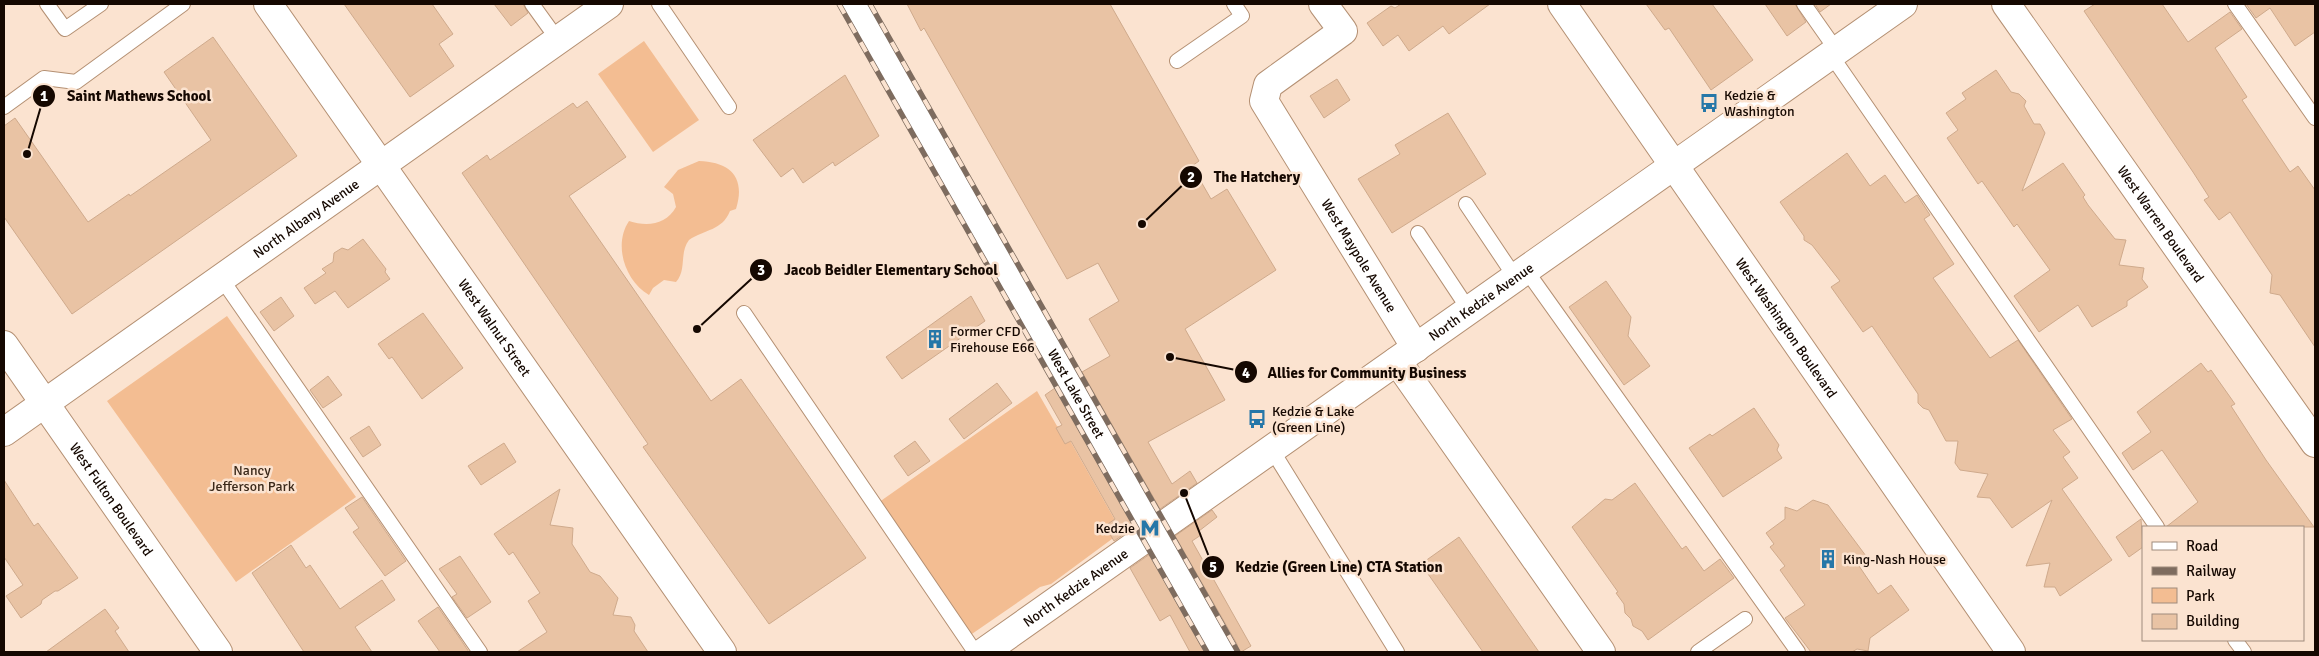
<svg xmlns="http://www.w3.org/2000/svg" width="2319" height="656" font-family="Signika,sans-serif">
	<rect width="100%" height="100%" fill="#fbe3d0"/>
	<!-- green -->
	<path fill="#f3bd92" d="M644,41L699,120L653,152L598,74Z
		M699,161C730,162 746,177 736,209L730,211C722,231 705,229 689,240C679,253 687,270 676,282L664,280L653,288L649,295C625,281 613,245 629,221C647,227 666,225 676,207L673,194L664,187L678,170Z
		M227,316L356,497L236,582L107,401Z
		M1037,391L1057,426L1063,428L1120,529L1116,536L1051,584L1040,587L966,638L875,505Z"/>
	<!-- building -->
	<path fill="#e9c3a4" stroke="#cfaa8c" d="M344,4H432L453,34L439,44L454,66L410,97Z
		M494,4H523L528,13L511,26Z
		M907,4H1110L1199,161L1192,166L1211,199L1227,189L1276,270L1185,329L1225,400L1148,442L1172,484L1190,471L1197,483L1160,509L1082,372L1110,356L1089,319L1119,301L1098,263L1067,279L924,28L921,31Z
		M1401,4H1490L1449,34L1443,26L1409,51L1398,35L1383,46L1367,23L1391,6L1395,8Z
		M1646,4H1712L1753,60L1711,90L1669,28L1665,30Z
		M1765,4H1795L1806,22L1787,36Z
		M1815,4H1831L1820,12Z
		M2095,4H2162L2188,42L2230,12L2242,29L2215,48L2247,97L2242,100L2290,172L2298,166L2315,190V347L2280,295L2270,293L2272,275L2230,212L2219,220L2204,200L2209,197L2193,172L2084,11Z
		M2246,4H2315V32L2295,46L2270,8L2256,18Z
		M213,37L297,156L72,314L4,217V126L15,118L88,222L129,194L130,196L211,140L164,72Z
		M1996,70L2011,92L2019,94L2026,101L2024,106L2034,124H2040L2045,133L2022,191L2063,163L2085,195L2083,197L2088,205L2115,239L2126,240L2119,265L2144,268L2142,279L2148,287L2127,301V306L2092,327L2078,305L2039,332L2014,296L2050,270L2017,224L2014,227L1982,181L1978,184L1947,138L1958,130L1946,113L1966,99L1962,93Z
		M845,75L879,136L835,166L833,162L803,183L793,168L781,177L753,140Z
		M1337,79L1350,100L1324,118L1310,96Z
		M587,101L626,157L569,196L711,401L741,379L866,558L769,624L643,447L648,444L462,173L487,155L490,160L573,103L577,108Z
		M1448,113L1486,174L1392,233L1358,179L1400,154L1395,145Z
		M1847,153L1870,186L1885,175L1905,203L1917,195L1930,215L1924,219L1954,264L1933,278L1990,358L2018,340L2072,419L2053,430L2070,452L2063,457L2078,478L2062,489L2112,560L2060,596L2055,587H2044L2050,563L2026,566L2052,500L2012,528L1990,498L1977,497L1988,474L1960,470L1955,463L1958,441H1946L1929,410L1923,408L1918,403V394L1872,326L1863,332L1831,287L1840,281L1812,245L1804,240V236L1780,202Z
		M363,239L386,269L385,272L390,279L348,308L335,291L315,304L304,288L326,273L322,269L333,262L334,253L342,248L348,250Z
		M1606,281L1631,317L1628,336L1650,366L1624,385L1569,307Z
		M971,296L985,321L902,379L886,357Z
		M281,297L294,316L274,331L260,312Z
		M423,313L463,368L422,399L392,357L389,359L378,344Z
		M2201,363L2208,372L2211,370L2235,404L2231,406L2266,460L2314,527H2166L2198,502L2162,450L2133,470L2122,453L2151,432L2137,412Z
		M328,376L342,395L323,408L310,390Z
		M997,383L1012,403L964,439L949,419Z
		M1055,388L1134,527L1114,541L1105,526L1115,519L1071,441L1065,444L1056,428L1062,425L1045,395Z
		M1754,408L1779,445L1777,450L1782,458L1723,497L1689,448L1710,434L1712,436Z
		M369,426L381,445L363,457L350,438Z
		M915,441L930,461L908,476L894,456Z
		M504,443L516,462L481,485L468,466Z
		M4,480L34,526L38,523L78,578L58,591H55L42,600L41,604L21,618L6,596L23,585L4,557Z
		M1635,483L1682,549L1686,546L1704,571L1720,559L1734,578L1648,640L1642,631L1633,626L1631,619L1625,613L1624,604L1616,593L1618,592L1572,527L1605,499L1612,500Z
		M560,489L550,525L573,528L572,544L590,572L600,576L618,598L613,615L631,617L635,625L634,631L648,652H517L547,632L528,601L540,593L513,552L509,555L494,534Z
		M362,497L406,561L385,576L353,532L359,528L345,508Z
		M1813,500L1828,505L1866,556L1857,563L1878,594L1891,585L1909,610L1870,638L1868,651L1857,649L1852,652H1811L1785,618L1805,605L1780,570L1785,566L1770,547L1774,544L1766,533L1785,519V507L1797,511Z
		M1212,510L1217,517L1199,531L1201,535L1192,541L1251,646L1241,652H1239L1237,644L1175,536Z
		M2141,519L2143,547L2129,557L2116,537Z
		M1459,537L1539,652H1483L1421,564Z
		M291,545L306,568L310,565L340,609L382,580L395,600L355,627L372,652H304L252,573Z
		M1150,554L1205,652H1190L1170,615L1160,621L1130,568Z
		M460,556L491,602L467,618L452,597L457,594L439,569Z
		M438,607L459,637L469,652H440L418,621Z
		M105,609L119,628L115,631L129,652H46Z"/>
	<g fill="none" stroke-linecap="round" stroke-linejoin="round">
		<!-- service casing -->
		<g stroke="#b49073" stroke-width="16">
			<path id="service" d="M47,4L65,29L101,4
				M532,4L558,40
				M659,4L729,107
				M1804,4L1837,51
				M2235,4L2315,118
				M1831,55L2157,527
				M1177,61L1242,16L1234,4
				M4,107L44,78L76,82L183,4
				M1466,204L1515,277
				M1418,233L1469,310
				M1526,270L1798,652
				M221,278L480,652
				M744,313L975,652
				M1272,450L1397,652
				M2235,640L2244,652
				M1698,652L1745,619"/>
		</g>
		<!-- minor casing -->
		<g stroke="#b49073" stroke-width="30">
			<g id="minor">
				<path id="s1" d="M268,4L722,652"/>
				<path id="s2" d="M1323,4L1343,31L1268,85L1264,101L1416,348"/>
				<path d="M1397,361L1601,652"/>
				<path id="s3" d="M4,432L609,4"/>
			</g>
		</g>
		<!-- tertiary casing -->
		<g stroke="#b49073" stroke-width="30">
			<g id="tertiary">
				<path id="s4" d="M1562,4L2011,652"/>
				<path id="s5" d="M2006,4L2315,443"/>
				<path id="s6" d="M4,345L218,652"/>
			</g>
		</g>
		<!-- secondary casing -->
		<g stroke="#b49073" stroke-width="30">
			<g id="secondary">
				<path id="s7" d="M855,4L1223,652"/>
				<path id="s8" d="M984,652L1903,4"/>
			</g>
		</g>
		<!-- service -->
		<use href="#service" stroke="#fff" stroke-width="14"/>
		<!-- minor -->
		<use href="#minor" stroke="#fff" stroke-width="28"/>
		<!-- tertiary -->
		<use href="#tertiary" stroke="#fff" stroke-width="28"/>
		<!-- secondary -->
		<use href="#secondary" stroke="#fff" stroke-width="28"/>
		<!-- rail casing -->
		<g stroke="#7e6c5f" stroke-width="5.5">
			<path id="rail" d="M839,4L1207,652
				M870,4L1238,652"/>
		</g>
		<!-- rail -->
		<use href="#rail" stroke="#fbe3d0" stroke-width="4" stroke-dasharray="11" stroke-linecap="butt"/>
	</g>
	<!-- icons -->
	<defs>
		<g id="bus-bare" transform="scale(1.5)"><path d="M-5-6H5V4H4V6H2V4H-2V6H-4V4H-5ZM-3.5-4V0h7V-4ZM-3.5 1.2v1.5H-2V1.2ZM2 1.2v1.5H3.5V1.2Z" fill="#2677a8" stroke="#fbe3d0" stroke-width="2.5" paint-order="stroke"/></g>
		<g id="building-bare" transform="scale(1.5)"><path d="M-4-6H4V6H1V3H-1V6H-4ZM-2.5-4.3h1.7v1.8h-1.7ZM.8-4.3h1.7v1.8H.8ZM-2.5-1h1.7V.8h-1.7ZM.8-1h1.7V.8H.8Z" fill="#2677a8" stroke="#fbe3d0" stroke-width="2.5" paint-order="stroke"/></g>
		<g id="metro-bare" transform="scale(1.5)"><path d="M-5.5 5V-5H-3L0 0L3-5H5.5V5H3V-.5L0 4L-3-.5V5Z" fill="#2677a8" stroke="#fbe3d0" stroke-width="2.5" paint-order="stroke"/></g>
	</defs>
	<g fill-rule="evenodd">
		<use href="#bus-bare" x="1709" y="103"/>
		<use href="#building-bare" x="935" y="339"/>
		<use href="#bus-bare" x="1257" y="419"/>
		<use href="#metro-bare" x="1150" y="528"/>
		<use href="#building-bare" x="1828" y="559"/>
	</g>
	<g text-anchor="middle" stroke-width="5" stroke-linejoin="round" paint-order="stroke">
		<!-- poi labels -->
		<g font-size="14" fill="#150801" stroke="#fbe3d0" text-anchor="start">
			<text x="1724" y="100">Kedzie &amp;<tspan x="1724" dy="16">Washington</tspan></text>
			<text x="950" y="336">Former CFD<tspan x="950" dy="16">Firehouse E66</tspan></text>
			<text x="1272" y="416">Kedzie &amp; Lake<tspan x="1272" dy="16">(Green Line)</tspan></text>
			<text x="1135" y="533" text-anchor="end">Kedzie</text>
			<text x="1843" y="564">King-Nash House</text>
		</g>
		<!-- street labels -->
		<g font-size="14" fill="#150801" stroke="#fbe3d0">
			<text dy="5" stroke="none"><textPath href="#s3" startOffset="370">North Albany Avenue</textPath></text>
			<text dy="5" stroke="none"><textPath href="#s5" startOffset="269">West Warren Boulevard</textPath></text>
			<text dy="5" stroke="none"><textPath href="#s2" startOffset="324">West Maypole Avenue</textPath></text>
			<text dy="5" stroke="none"><textPath href="#s8" startOffset="608">North Kedzie Avenue</textPath></text>
			<text dy="5" stroke="none"><textPath href="#s1" startOffset="395">West Walnut Street</textPath></text>
			<text dy="5" stroke="none"><textPath href="#s4" startOffset="394">West Washington Boulevard</textPath></text>
			<text dy="5" stroke="none"><textPath href="#s7" startOffset="448">West Lake Street</textPath></text>
			<text dy="5" stroke="none"><textPath href="#s6" startOffset="188">West Fulton Boulevard</textPath></text>
			<text dy="5" stroke="none"><textPath href="#s8" startOffset="112">North Kedzie Avenue</textPath></text>
		</g>
		<!-- park labels -->
		<g font-size="14" fill="#3b291a" stroke="#fbe3d0">
			<text x="252" y="475">Nancy<tspan x="252" dy="16">Jefferson Park</tspan></text>
		</g>
	</g>
	<!-- callouts -->
	<path fill="none" stroke="#150801" stroke-width="2" d="M27 154L44 96M1142 224L1191 177M697 329L761 270M1170 357L1246 372M1184 493L1213 567"/>
	<g fill="#150801" stroke="#fbe3d0" stroke-width="2">
		<circle cx="27" cy="154" r="5"/>
		<circle cx="1142" cy="224" r="5"/>
		<circle cx="697" cy="329" r="5"/>
		<circle cx="1170" cy="357" r="5"/>
		<circle cx="1184" cy="493" r="5"/>
		<circle cx="44" cy="96" r="12"/>
		<circle cx="1191" cy="177" r="12"/>
		<circle cx="761" cy="270" r="12"/>
		<circle cx="1246" cy="372" r="12"/>
		<circle cx="1213" cy="567" r="12"/>
	</g>
	<g font-size="15" text-anchor="middle" font-weight="bold" fill="#fff">
		<text x="44" y="101">1</text>
		<text x="1191" y="182">2</text>
		<text x="761" y="275">3</text>
		<text x="1246" y="378">4</text>
		<text x="1213" y="572">5</text>
	</g>
	<g font-size="15" text-anchor="middle" font-weight="bold" fill="#150801" stroke="#fbe3d0" stroke-width="5" stroke-linejoin="round" paint-order="stroke">
		<text x="139" y="101">Saint Mathews School</text>
		<text x="1257" y="182">The Hatchery</text>
		<text x="891" y="275">Jacob Beidler Elementary School</text>
		<text x="1367" y="378">Allies for Community Business</text>
		<text x="1339" y="572">Kedzie (Green Line) CTA Station</text>
	</g>
	<!-- border -->
	<rect width="2319" height="656" fill="none" stroke="#150801" stroke-width="10"/>
	<!-- legend -->
	<rect x="2142" y="526" width="162" height="115" fill="#fbe3d0" stroke="#9f8b7d"/>
	<rect x="2152" y="542" width="25" height="8" fill="#ffffff" stroke="#9f8b7d"/>
	<text x="2186" y="551" font-size="15" fill="#150801">Road</text>
	<rect x="2152" y="567" width="25" height="8" fill="#7e6c5f" stroke="#9f8b7d"/>
	<text x="2186" y="576" font-size="15" fill="#150801">Railway</text>
	<rect x="2152" y="588" width="25" height="15" fill="#f3bd92" stroke="#9f8b7d"/>
	<text x="2186" y="601" font-size="15" fill="#150801">Park</text>
	<rect x="2152" y="614" width="25" height="15" fill="#e9c3a4" stroke="#9f8b7d"/>
	<text x="2186" y="626" font-size="15" fill="#150801">Building</text>
</svg>
